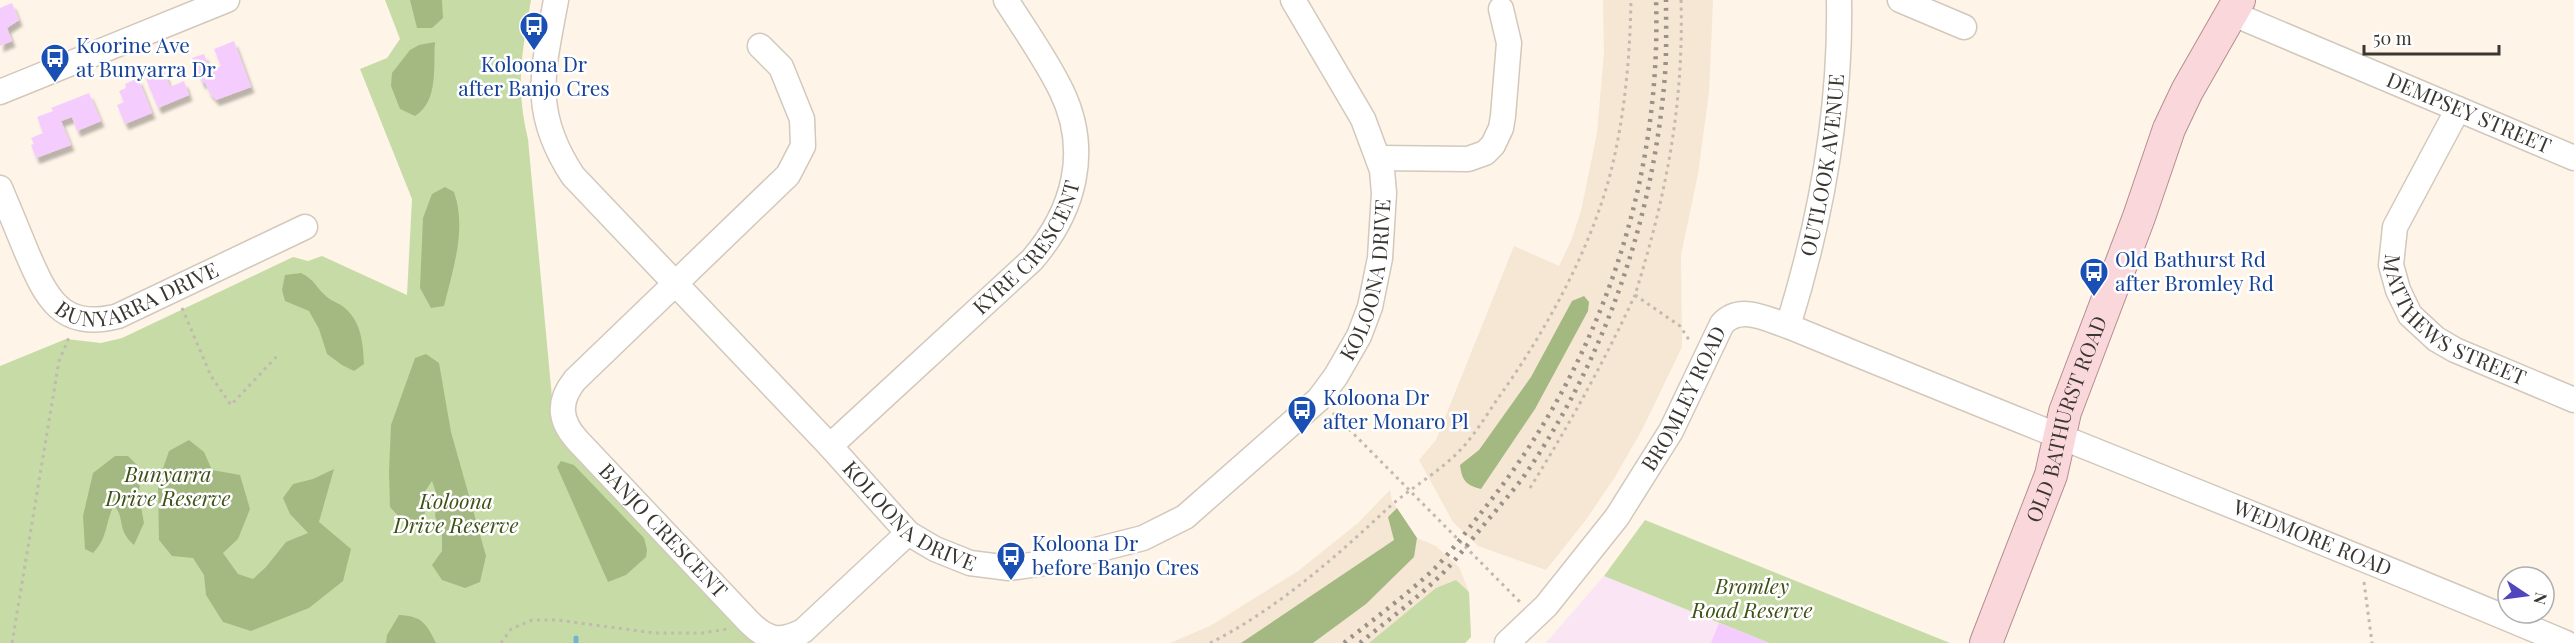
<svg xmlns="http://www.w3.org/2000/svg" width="2574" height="643" font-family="'Playfair Display',serif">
	<defs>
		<filter id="shadow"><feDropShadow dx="3.5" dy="6" stdDeviation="1.5" flood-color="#0004"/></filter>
	</defs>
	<rect width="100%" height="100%" fill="#fff4e8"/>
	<!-- built -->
	<path fill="#f6e6d4" d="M1603,0H1713L1709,92L1698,174L1681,255L1682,347L1642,430L1615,477L1585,521L1546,570L1478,546L1453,522L1419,460L1436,440L1514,246L1559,266L1571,241L1581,211L1597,133L1604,53Z
		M1390,490L1392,501L1417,538L1436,546L1459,567L1469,592L1471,637L1465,643H1170L1210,626L1298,571L1358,523Z"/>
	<!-- industrial -->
	<path fill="#fae5f4" d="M1604,576L1769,643H1546Z"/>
	<!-- green -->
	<path fill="#c7dba7" d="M385,0H531C522,54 515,84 528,139L555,430L755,643H0V366L66,339L101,343L122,338L293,257L308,261L322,256L407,295L412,199L360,69L387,58L400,39Z
		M1645,520L1950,643H1769L1604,576Z
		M1456,580L1469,592L1471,637L1465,643H1369L1436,588Z"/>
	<!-- forest -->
	<path fill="#a4b982" d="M410,0H442L443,18L432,28H417Z
		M435,42C433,67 439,101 415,116L400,109L391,86L392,73L410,50L419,45Z
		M445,187L454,192C467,229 453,269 444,306L431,308L420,288L423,218L432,194Z
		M301,273C316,281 314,285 325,295C329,300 336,302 341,305C361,319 363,341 364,364L354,371L342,365L327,354L319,329L309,311L285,301L282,290L285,275Z
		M1584,296L1589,302L1588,311L1535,409L1481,489C1466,485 1462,481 1460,465L1479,450L1531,377L1572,301Z
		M426,354L439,363L451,432L486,556L480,582L465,588L442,580L432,565L442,551V534L435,516L437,496L432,481L422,496L425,513L416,526L401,519L390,507L389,472L391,425L415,358Z
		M189,440L204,452L212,470L240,475L250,509L238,539L223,553L238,574L253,579L266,567L286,542L308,533L290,514L283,498L293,484L313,479L334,469L319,522L351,549L343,581L309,608L251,631L223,622L206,595L204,575L193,558L172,556L159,540L158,483L169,451Z
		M115,456H128L141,469L139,495L144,523L134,545C116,529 126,520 114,505C105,523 108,538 93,553L85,549L83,516L93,473Z
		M561,461L574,465L644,538L647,550L646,557L626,575L608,582L557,467Z
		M1397,508L1417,538L1414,557L1366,604L1313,643H1241L1394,540L1388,517Z
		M399,615C422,616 426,623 436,643H386L387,635Z"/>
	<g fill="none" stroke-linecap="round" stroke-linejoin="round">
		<!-- stream -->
		<path stroke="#6fb5cf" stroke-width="5" d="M576,643V638"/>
	</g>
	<!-- building -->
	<path fill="#f5ccfe" filter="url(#shadow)" d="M12,3L19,20L7,28L12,41L0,46V8Z
		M234,41L251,87L216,100L209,92L205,82L202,83L192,58L204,54L210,70L221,66L214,49Z
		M164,71L170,87L184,81L189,95L158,108L146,79Z
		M138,78L152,113L125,124L117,105L124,102L119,91L126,88L125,84Z
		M89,93L101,121L77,131L72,117L61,121L71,145L36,158L31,145L34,144L31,138L43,133L37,117L53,111L51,108Z
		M1719,623L1769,643H1711Z"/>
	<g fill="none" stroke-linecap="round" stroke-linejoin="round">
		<!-- minor casing -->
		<g stroke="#d2c8bc" stroke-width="27">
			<g id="minor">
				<path id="s1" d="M556,0C543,71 530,111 573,176L830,446L908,533L935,549L970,563L1009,568L1045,563L1143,538L1185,517L1319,399L1336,376L1359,336L1370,307L1380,258L1384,193L1382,170L1363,119L1293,0"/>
				<path d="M1900,0L1964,27"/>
				<path id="s2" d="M2231,13L2574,158"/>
				<path id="s3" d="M760,46L781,67L802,119L803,146L788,175L575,380C558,401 559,420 577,440L749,622C767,640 780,643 803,631L908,533"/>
				<path d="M0,92L227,0"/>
				<path id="s4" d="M2458,109L2395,227L2391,265L2398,290L2410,315L2436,339L2455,350L2574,400"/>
				<path d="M1380,158L1468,159L1485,153L1493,145L1501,128L1503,116L1509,43L1501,9"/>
				<path id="s5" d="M0,188C9,209 18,231 27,253C46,297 61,331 118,316L305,227"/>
				<path id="s6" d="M1788,326C1821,220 1841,112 1839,0"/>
				<path id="s7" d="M830,446L1032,260C1074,211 1091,151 1061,90C1046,59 1025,30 1006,0"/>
				<path id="s8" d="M1507,643L1546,606L1617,517L1671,431L1722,324C1740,304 1766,319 1788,326C2047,433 2308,534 2566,643"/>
			</g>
		</g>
		<!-- major casing -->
		<g stroke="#b48e90" stroke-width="34">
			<g id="major">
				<path id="s9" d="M1986,643L2051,475L2065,412L2139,217L2169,129L2187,91L2239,0"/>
			</g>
		</g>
		<!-- path -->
		<path stroke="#c2b9af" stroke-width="3" stroke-dasharray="3 4.5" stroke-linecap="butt" d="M1681,0C1684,105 1666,196 1635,295L1680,326L1691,343
			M182,308L211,376L231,405L278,355
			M1333,413L1520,602
			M1530,488C1569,425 1604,362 1635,295
			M2364,582L2372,643
			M12,643L59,361L70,335
			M501,643L511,629L532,620H557L655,633H702L728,629
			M1210,643C1274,611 1335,558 1387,509C1411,487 1442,471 1464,446C1478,430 1489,411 1501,394C1547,329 1593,245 1612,167C1625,113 1630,55 1631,0"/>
		<!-- minor -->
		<use href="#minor" stroke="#fff" stroke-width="24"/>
		<!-- major -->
		<use href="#major" stroke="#fad7db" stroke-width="32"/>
		<!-- rail -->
		<path stroke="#9a928a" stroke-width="4.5" stroke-dasharray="3 6" stroke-linecap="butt" d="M1344,643C1375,618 1407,595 1435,568C1453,550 1469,528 1484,509C1599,366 1662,183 1656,0
			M1360,643C1387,621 1415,600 1440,576C1457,559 1472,539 1487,521C1499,507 1511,493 1522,479C1603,363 1651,226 1664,86C1667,58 1666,28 1666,0"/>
	</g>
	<!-- icons -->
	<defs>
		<g id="bus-pin" transform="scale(1.5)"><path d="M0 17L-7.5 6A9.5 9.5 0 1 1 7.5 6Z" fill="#1a4fb4" stroke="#fff"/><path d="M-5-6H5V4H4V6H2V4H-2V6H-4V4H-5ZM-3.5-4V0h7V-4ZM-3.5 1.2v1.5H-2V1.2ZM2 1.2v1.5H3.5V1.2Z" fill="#fff"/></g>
	</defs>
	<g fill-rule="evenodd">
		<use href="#bus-pin" x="534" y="26"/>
		<use href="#bus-pin" x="55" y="58"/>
		<use href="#bus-pin" x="2094" y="272"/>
		<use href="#bus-pin" x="1302" y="410"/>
		<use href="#bus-pin" x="1011" y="556"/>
	</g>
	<g text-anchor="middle" stroke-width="5" stroke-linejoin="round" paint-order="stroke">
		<!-- transit labels -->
		<g font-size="21" fill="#164399" stroke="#fff" text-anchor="start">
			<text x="76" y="53">Koorine Ave<tspan x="76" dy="24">at Bunyarra Dr</tspan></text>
			<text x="534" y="72" text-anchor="middle">Koloona Dr<tspan x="534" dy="24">after Banjo Cres</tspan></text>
			<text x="2115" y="267">Old Bathurst Rd<tspan x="2115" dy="24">after Bromley Rd</tspan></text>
			<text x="1323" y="405">Koloona Dr<tspan x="1323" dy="24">after Monaro Pl</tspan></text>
			<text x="1032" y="551">Koloona Dr<tspan x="1032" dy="24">before Banjo Cres</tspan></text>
		</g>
		<!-- street labels -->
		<g font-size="21" fill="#3a3631" stroke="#fff">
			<text dy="7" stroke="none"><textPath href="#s2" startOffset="258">DEMPSEY STREET</textPath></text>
			<text dy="7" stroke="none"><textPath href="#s6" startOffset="165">OUTLOOK AVENUE</textPath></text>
			<text dy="7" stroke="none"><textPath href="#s7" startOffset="282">KYRE CRESCENT</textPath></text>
			<text dy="7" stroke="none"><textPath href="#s1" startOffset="1276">KOLOONA DRIVE</textPath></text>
			<text dy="7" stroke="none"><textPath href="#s5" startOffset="219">BUNYARRA DRIVE</textPath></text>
			<text dy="7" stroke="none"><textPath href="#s4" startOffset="260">MATTHEWS STREET</textPath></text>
			<text dy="7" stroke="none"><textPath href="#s8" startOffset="304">BROMLEY ROAD</textPath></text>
			<text dy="7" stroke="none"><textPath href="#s9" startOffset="238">OLD BATHURST ROAD</textPath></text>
			<text dy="7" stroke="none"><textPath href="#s1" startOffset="664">KOLOONA DRIVE</textPath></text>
			<text dy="7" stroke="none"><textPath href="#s3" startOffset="633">BANJO CRESCENT</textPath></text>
			<text dy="7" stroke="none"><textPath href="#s8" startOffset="1024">WEDMORE ROAD</textPath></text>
		</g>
		<!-- park labels -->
		<g font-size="21" font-style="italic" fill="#3e5115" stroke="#fff">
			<text x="168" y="482">Bunyarra<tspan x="168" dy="24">Drive Reserve</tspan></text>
			<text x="456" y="509">Koloona<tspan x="456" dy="24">Drive Reserve</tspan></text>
			<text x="1752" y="594">Bromley<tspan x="1752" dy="24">Road Reserve</tspan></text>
		</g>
	</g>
	<!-- north arrow -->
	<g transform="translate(2526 595) rotate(103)"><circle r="28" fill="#ffffff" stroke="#b0afad" stroke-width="1.5"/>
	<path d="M0-4.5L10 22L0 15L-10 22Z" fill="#5047be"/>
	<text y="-9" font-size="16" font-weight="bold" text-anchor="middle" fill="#3a3631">N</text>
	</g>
	<!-- scale -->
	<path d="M2364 45v9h135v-9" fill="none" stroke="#3a3631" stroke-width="3"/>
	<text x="2373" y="45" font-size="18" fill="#3a3631" stroke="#ffffff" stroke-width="4.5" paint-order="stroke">50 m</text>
</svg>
